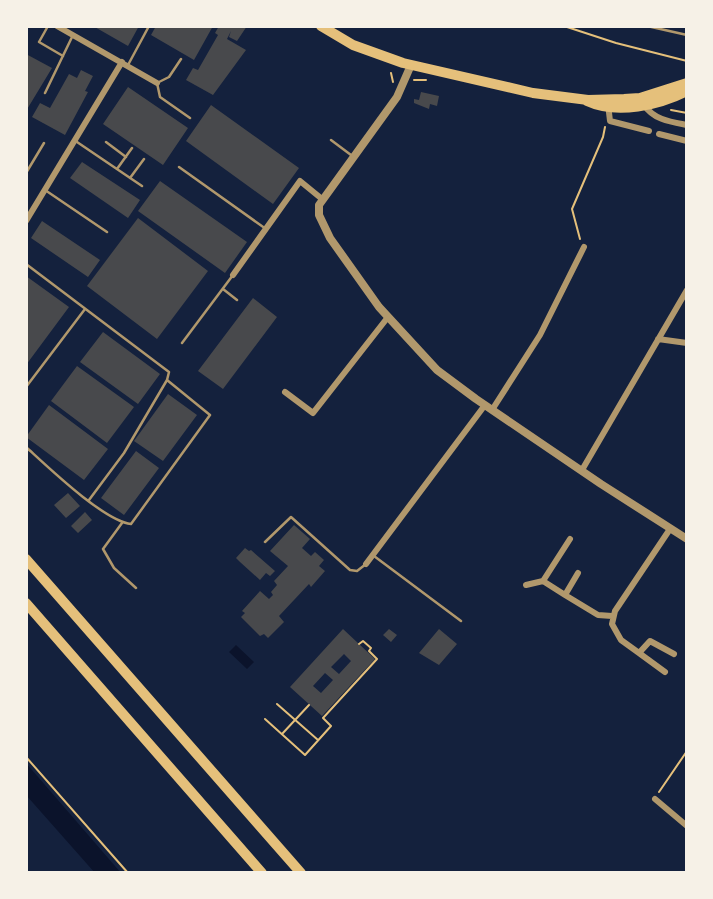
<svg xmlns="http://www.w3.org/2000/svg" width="713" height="899" font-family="'Roboto Serif',serif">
	<rect width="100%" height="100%" fill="#14213d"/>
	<!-- water -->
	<path fill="#0b132b" d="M236,645L254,662L247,669L229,652Z
		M26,763L121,873H95L26,795Z"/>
	<!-- building -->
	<path fill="#48494c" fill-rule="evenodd" d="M93,26H139L128,46Z
		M156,26H213L194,60L151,35Z
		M219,26H247L237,41L229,37L231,31L227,39L246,50L213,95L186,80L193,68L198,70L218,35L215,33Z
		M26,54L52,68L26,111Z
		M81,70L93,76L85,91L88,92L65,135L32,117L40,103L50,108L69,74L77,78Z
		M128,87L188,128L163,165L103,124Z
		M421,92L439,96L437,106L430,104L429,109L414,103V99L419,100Z
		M211,105L299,168L273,204L186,141Z
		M82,162L140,200L128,218L70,178Z
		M160,181L247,242L225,273L138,211Z
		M138,218L208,271L157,339L87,286Z
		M42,221L100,260L88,277L31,238Z
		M26,276L69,307L26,365Z
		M253,298L277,317L223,389L198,371Z
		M103,332L160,374L138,404L80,362Z
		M77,366L134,407L107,443L51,401Z
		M168,394L197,415L163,461L134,441Z
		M49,405L108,449L84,480L26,437Z
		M136,451L159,468L124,515L101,498Z
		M68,493L80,506L66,518L54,505Z
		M85,512L92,520L78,533L71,526Z
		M294,525L310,539L302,548L311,556L315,552L324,560L319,566L325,571L311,587L309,584L279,616L284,622L268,638L264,634L260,636L241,617L245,613L242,611L260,591L269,599L273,595L271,592L277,585L274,581L288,566L270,551Z
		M245,548L249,551L251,550L275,571L270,576L266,573L260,580L240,562L236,558Z
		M343,629L375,659L322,716L290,687ZM344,654L351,661L339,674L331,667ZM325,673L333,680L321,693L313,686Z
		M389,629L397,635L391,642L383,635Z
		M439,629L457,644L439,665L419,653Z"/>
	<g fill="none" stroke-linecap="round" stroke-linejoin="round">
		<!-- path -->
		<path stroke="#e5c07b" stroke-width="2" d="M564,26L616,43L687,61
			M391,73L393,82
			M414,80H426
			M671,110L687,113
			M580,239L572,209L603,137L605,127
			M277,704L318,740
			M265,719L305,755L331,726L323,718L377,659L369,651L371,648L363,641L359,644
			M282,734L309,705
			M26,757L128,873
			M659,792L687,751"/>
		<!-- service -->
		<path stroke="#b1986c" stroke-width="2.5" d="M48,26L39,42L63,56
			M647,26L687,35
			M181,59L169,77L157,83L160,97L190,118
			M128,65L149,26
			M45,93L73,35
			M331,140L351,155
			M77,142L142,186
			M106,142L126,157
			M179,167L266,229
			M117,169L132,148
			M26,173L44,143
			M130,178L144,159
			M45,190L107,232
			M26,264L169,372L167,380L124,453L89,500
			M223,289L237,300
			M182,343L233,275
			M26,387L85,309
			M26,447C48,467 104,521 131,524L210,415L167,380
			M122,523L103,549L114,568L136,588
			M265,542L291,517L350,570L357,571L366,564
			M374,556L461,621"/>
		<!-- minor -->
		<path stroke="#b1986c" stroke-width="6" d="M57,26L157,83
			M608,104L610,121L649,131
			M644,105C654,120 671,122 687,125
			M659,134L687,141
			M26,221L122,62
			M233,275L300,181L322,199
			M658,339L687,343
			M285,392L313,413L388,317
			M492,410L540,335L584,247
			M582,470L687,290
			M670,529L615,611L612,624L621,640L639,653L650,641L674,654
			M366,564L485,405
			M578,573L565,595L598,615L612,616
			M526,585L543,581
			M565,595L543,581L570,539
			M639,653L665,672
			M655,799L687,826"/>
		<!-- tertiary -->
		<path stroke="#b1986c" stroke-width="8" d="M411,65L397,97L319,205V215L330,238L379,307L437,370L476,399L601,484L687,539"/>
		<!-- primary -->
		<path stroke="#e5c07b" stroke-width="10" d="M321,26L353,45L403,63L533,93L588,100L624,99L640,98L687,83
			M587,101C617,115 659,105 687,91"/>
		<!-- motorway -->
		<path stroke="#e5c07b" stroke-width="10" d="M26,559L301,873
			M26,603L262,873"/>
	</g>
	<!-- border -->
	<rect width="713" height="899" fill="none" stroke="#f6f1e7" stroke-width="56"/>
</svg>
